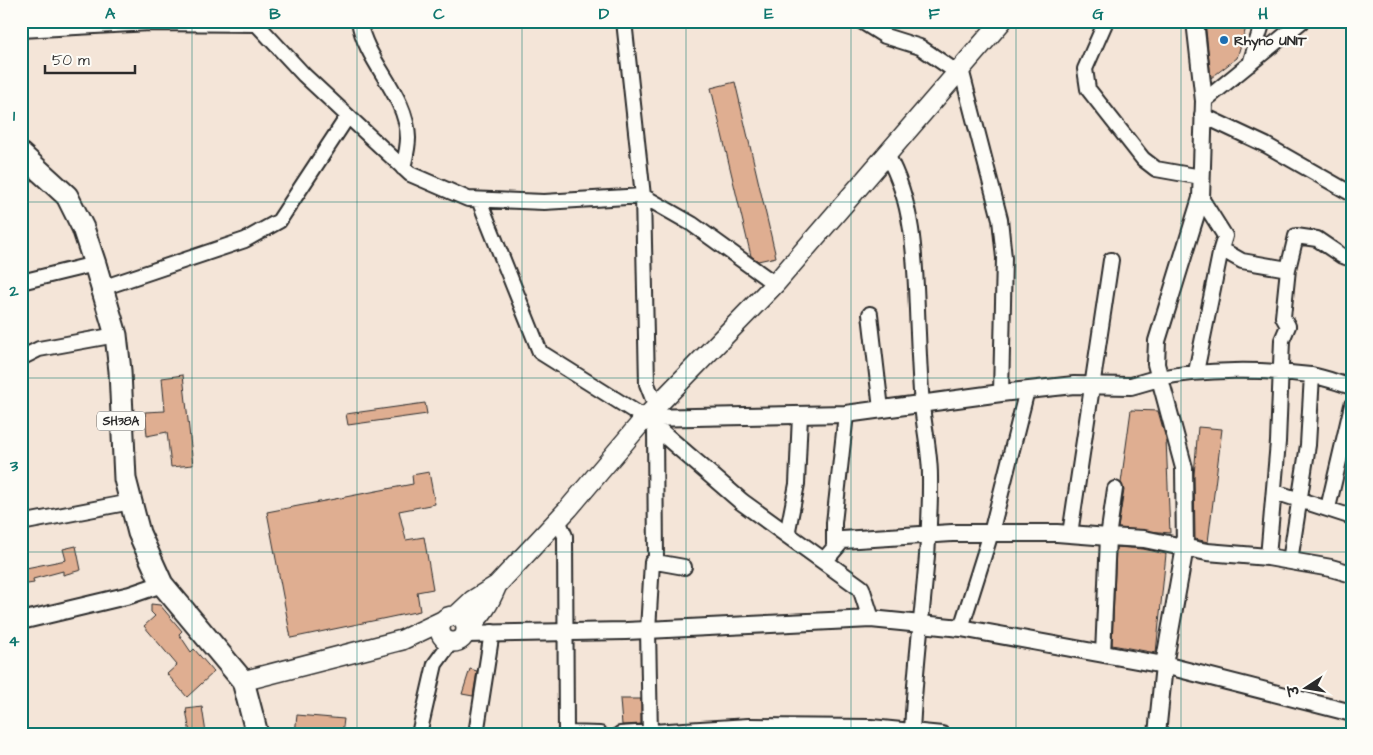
<svg xmlns="http://www.w3.org/2000/svg" width="1373" height="755" font-family="'Architects Daughter','Playpen Sans Deva',sans-serif">
	<rect width="100%" height="100%" fill="#f4e5d8"/>
	<filter id="ink" filterUnits="userSpaceOnUse"><feTurbulence type="fractalNoise" baseFrequency=".02" numOctaves="2"/><feDisplacementMap in="SourceGraphic" scale="10" xChannelSelector="R" yChannelSelector="G"/><feConvolveMatrix kernelMatrix="1 2 1 2 8 2 1 2 1" color-interpolation-filters="sRGB"/></filter>
	<g filter="url(#ink)">
		<!-- building -->
		<path fill="#dfae91" stroke="#2b2b2b" d="M1205,21H1248L1237,58L1211,78Z
			M735,82L776,257L758,261L751,256L711,88Z
			M183,375L193,465L171,467L167,432L147,436L145,412L165,411L162,378Z
			M425,403L427,414L348,425L346,414Z
			M1131,410L1158,411L1166,439L1170,533L1118,528L1124,490L1121,483Z
			M1198,427L1222,429L1208,542L1195,539L1194,475Z
			M429,472L435,504L399,511L406,540L424,537L433,589L417,592L420,611L291,638L267,512L413,484L412,475Z
			M76,546L81,570L63,575V571L33,579L34,583L21,585V569L66,560L63,549Z
			M1116,547L1143,549L1166,554L1156,653L1112,645Z
			M151,604L160,605L182,631L179,634L191,652L194,649L214,672L187,697L167,674L177,665L144,626L155,616L151,612Z
			M470,669L477,671L473,696L462,694Z
			M620,699H641V724L622,725Z
			M202,707L206,733L190,734L186,709Z
			M297,715L344,719L342,734H295Z"/>
		<g fill="none" stroke-linecap="round" stroke-linejoin="round">
			<!-- minor casing -->
			<g stroke="#2b2b2b" stroke-width="18">
				<path id="minor" d="M254,21L304,75L410,174L468,199L544,202L643,196L692,224L775,284
					M359,21C366,63 407,94 408,138C408,148 405,159 403,168
					M624,21L643,196L647,384L656,407
					M861,21L885,36L920,47L958,73
					M1106,21L1085,69L1088,89L1143,159L1156,169L1201,177
					M21,30L150,23L256,24
					M1250,64L1263,21
					M961,69L1000,219L1004,258L1001,393
					M1204,101L1302,21
					M1202,115L1266,145L1352,194
					M887,155C917,208 915,273 918,333C919,357 920,381 922,405C924,428 930,452 930,476C931,563 915,648 912,734
					M479,200L540,352L645,418
					M1221,249L1242,261L1288,269L1296,236L1317,239L1342,256L1352,259
					M21,282L95,264
					M102,288L245,240L279,221L348,116
					M870,314L881,409
					M21,358L39,349L116,335
					M1196,372L1221,249L1225,236L1201,198
					M1159,378C1204,369 1264,369 1310,375C1324,377 1338,383 1352,387
					M655,426L656,562L684,567
					M1275,492L1352,517
					M1328,508L1352,405
					M558,520L565,536L566,734
					M21,523L131,502
					M1070,534L1111,260
					M787,535L797,484L800,415
					M834,549V523L846,414
					M1268,557L1278,442L1282,340L1288,326L1283,317L1288,269
					M1290,561L1308,445L1312,375
					M961,628L991,533L1027,390
					M1103,654L1108,537L1115,489
					M566,733L600,734
					M419,734L435,664L451,642
					M476,734L492,632
					M620,734L749,726L871,727L942,734
					M650,734L648,630L652,562"/>
			</g>
			<!-- tertiary casing -->
			<g stroke="#2b2b2b" stroke-width="20">
				<path id="tertiary" d="M645,418L742,502L861,588L871,619L961,628L1164,665L1352,713
					M645,418L846,414L1001,393L1074,385L1131,386L1159,378
					M824,561L842,540L952,533H1057L1108,537L1144,539L1207,552L1268,557L1331,568L1352,574
					M21,621L130,595L162,584
					M465,634L626,631L871,619
					M1157,734L1164,665L1185,547L1184,468L1156,364L1157,341L1201,198L1204,101L1195,21"/>
			</g>
			<!-- secondary casing -->
			<g stroke="#2b2b2b" stroke-width="22">
				<path id="secondary" d="M440 629a13 13 0 1 1 26 0a13 13 0 1 1-26 0Z
					M456,616L473,600L497,585L569,508L645,418L775,284L1002,21
					M466,629C482,616 489,604 497,585
					M243,681L402,640L442,621"/>
			</g>
			<!-- primary casing -->
			<g stroke="#2b2b2b" stroke-width="25">
				<path id="primary" d="M21,154L67,196L83,228L95,264L116,335L120,371L125,479L139,533L162,584L243,681L257,734"/>
			</g>
			<!-- minor -->
			<use href="#minor" stroke="#fdfcf7" stroke-width="14"/>
			<!-- tertiary -->
			<use href="#tertiary" stroke="#fdfcf7" stroke-width="16"/>
			<!-- secondary -->
			<use href="#secondary" stroke="#fdfcf7" stroke-width="19"/>
			<!-- primary -->
			<use href="#primary" stroke="#fdfcf7" stroke-width="21"/>
		</g>
	</g>
	<!-- grid -->
	<path fill="none" stroke="#0f766e" stroke-width="1" stroke-opacity="0.55" d="M192,21V734M357,21V734M522,21V734M686,21V734M851,21V734M1016,21V734M1181,21V734M21,202H1352M21,378H1352M21,552H1352"/>
	<!-- markers -->
	<circle fill="#1f6fb2" stroke="#fdfcf7" stroke-width="2" cx="1224" cy="40" r="5"/>
	<g text-anchor="middle" stroke-width="4.5" stroke-linejoin="round" paint-order="stroke">
		<!-- shield labels -->
		<rect fill="#fdfcf7" stroke="#6a6a68" stroke-width="1" x="97" y="411.5" width="48" height="19" rx="4"/>
		<g font-size="12" font-weight="bold" fill="#2b2b2b">
			<text x="121" y="425">SH38A</text>
		</g>
		<!-- poi labels -->
		<g font-size="14" font-weight="bold" fill="#2b2b2b" stroke="#fdfcf7" text-anchor="start">
			<text x="1234" y="45">Rhyno UNIT</text>
		</g>
	</g>
	<!-- margin -->
	<rect width="1373" height="755" fill="none" stroke="#fdfcf7" stroke-width="55"/>
	<!-- north arrow -->
	<g transform="translate(1306 688) rotate(258)" stroke="#fdfcf7" stroke-width="4" paint-order="stroke">
	<path d="M0-4L9 19L0 12L-9 19Z" fill="#2b2b2b"/>
	<text y="-8" font-size="14" font-weight="bold" text-anchor="middle" fill="#2b2b2b">उ</text>
	</g>
	<!-- scale -->
	<path d="M45 65v8h90v-8" fill="none" stroke="#2b2b2b" stroke-width="2.5"/>
	<text x="52" y="65" font-size="15" fill="#2b2b2b" stroke="#fdfcf7" stroke-width="4" paint-order="stroke">50 m</text>
	<rect x="28" y="28" width="1318" height="700" fill="none" stroke="#0f766e" stroke-width="2"/>
	<g font-size="16" text-anchor="middle" font-weight="bold" fill="#0f766e">
		<text x="110" y="19">A</text>
		<text x="275" y="19">B</text>
		<text x="439" y="19">C</text>
		<text x="604" y="19">D</text>
		<text x="769" y="19">E</text>
		<text x="934" y="19">F</text>
		<text x="1098" y="19">G</text>
		<text x="1263" y="19">H</text>
		<text x="14" y="121">1</text>
		<text x="14" y="296">2</text>
		<text x="14" y="471">3</text>
		<text x="14" y="646">4</text>
	</g>
</svg>
